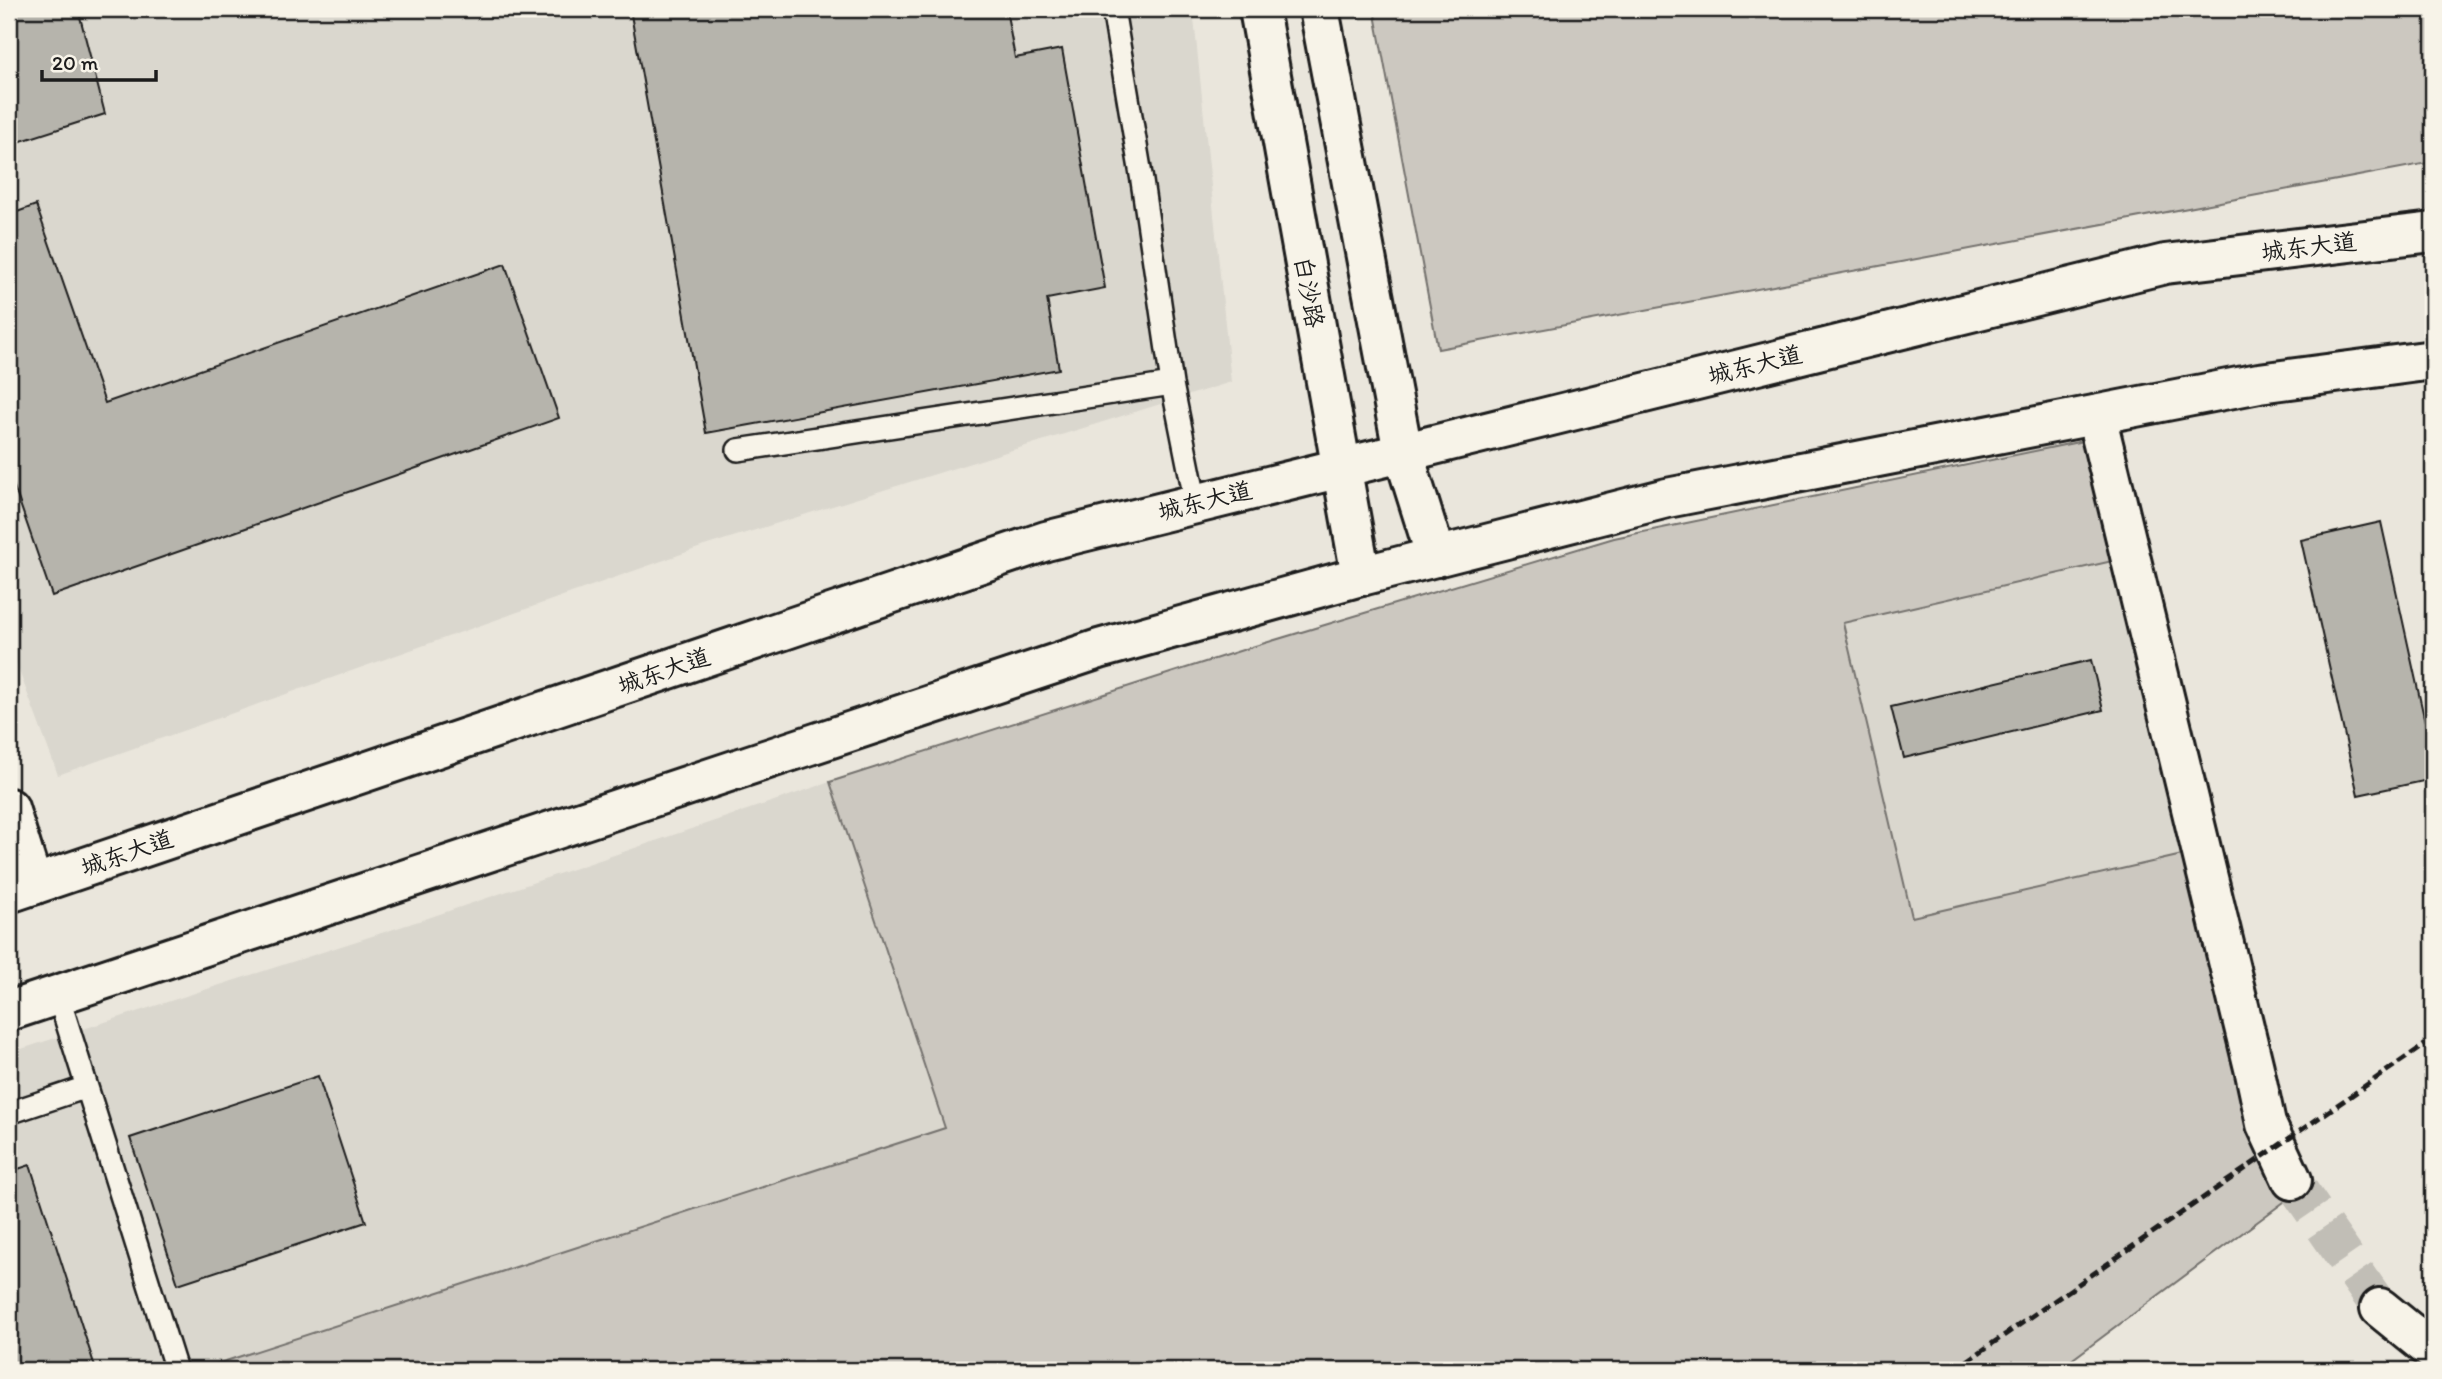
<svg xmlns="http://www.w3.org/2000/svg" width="2442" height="1379" font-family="Itim,'LXGW WenKai TC',sans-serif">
	<rect width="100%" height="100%" fill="#eae6dc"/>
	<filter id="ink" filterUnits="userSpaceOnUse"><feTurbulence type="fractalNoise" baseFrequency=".0143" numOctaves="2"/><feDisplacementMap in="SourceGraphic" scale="14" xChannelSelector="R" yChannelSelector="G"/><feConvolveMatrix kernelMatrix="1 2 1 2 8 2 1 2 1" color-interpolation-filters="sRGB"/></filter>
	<g filter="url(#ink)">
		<!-- built -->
		<path fill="#dad7ce" d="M9,9H1193L1231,382L704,546L58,775L9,644Z
			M2121,559L2191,853L1912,917L1843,622Z
			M830,782L945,1128L198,1370H9V1053L428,918Z"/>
		<!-- green -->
		<path fill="#ccc8c0" stroke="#74726e" stroke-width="2" d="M1374,9H2433V162L1438,349Z
			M2088,440L2121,559L1843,623L1912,917L2191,853L2251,1131L2288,1199L2058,1370H198L945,1128L830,782L1255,646L1614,538Z"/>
		<!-- building -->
		<path fill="#b6b4ac" stroke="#1c1c1c" stroke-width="2" d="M9,9H78L105,114L9,145Z
			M630,9H1006L1015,58L1062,49L1105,288L1047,299L1059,369L706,433Z
			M36,205L105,403L505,264L559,418L52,596L9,472V215Z
			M2381,522L2433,758V779L2358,795L2301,540Z
			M2091,660L2103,710L1904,758L1891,707Z
			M318,1076L366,1222L178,1284L130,1138Z
			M30,1165L96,1370H9V1172Z"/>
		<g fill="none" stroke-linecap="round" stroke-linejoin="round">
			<!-- street-tunnel -->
			<path stroke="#c1beb6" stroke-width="38" stroke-dasharray="38 19" stroke-linecap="butt" d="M2292,1180L2380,1308"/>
			<!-- lane casing -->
			<g stroke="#1c1c1c" stroke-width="26">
				<path id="lane" d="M1113,9L1142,181L1172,384L1196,504
					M738,450L1172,384
					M58,995L176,1370
					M9,1113L87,1087"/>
			</g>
			<!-- street casing -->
			<g stroke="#1c1c1c" stroke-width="44">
				<path id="street" d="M2096,415L2254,1068L2266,1124L2292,1180
					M2380,1308L2433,1351"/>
			</g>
			<!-- secondary casing -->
			<g stroke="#1c1c1c" stroke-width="44">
				<path id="secondary" d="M1259,9L1361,576
					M1319,9L1403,452L1436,557
					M9,808L33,885"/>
			</g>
			<!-- primary casing -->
			<g stroke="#1c1c1c" stroke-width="44">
				<path id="primary" d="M9,893L1046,541L2165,264L2433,232
					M9,1011L1099,649L1361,576L1667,498L2259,383L2433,360"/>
			</g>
			<!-- lane -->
			<use href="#lane" stroke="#f7f3e8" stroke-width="21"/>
			<!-- street -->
			<use href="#street" stroke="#f7f3e8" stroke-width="38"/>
			<!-- secondary -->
			<use href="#secondary" stroke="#f7f3e8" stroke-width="38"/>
			<!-- primary -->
			<use href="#primary" stroke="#f7f3e8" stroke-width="38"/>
			<!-- rail -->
			<path stroke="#1c1c1c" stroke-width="5" stroke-dasharray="10 5" stroke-linecap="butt" d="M1954,1370L2433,1039"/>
		</g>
	</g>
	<g text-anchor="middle" stroke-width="7" stroke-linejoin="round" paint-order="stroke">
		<!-- street labels -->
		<g font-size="24" fill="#1c1c1c" stroke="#f7f3e8">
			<text transform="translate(2309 247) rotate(-7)" y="8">城东大道</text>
			<text transform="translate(1309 292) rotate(80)" y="8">白沙路</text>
			<text transform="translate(1755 365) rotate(-14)" y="8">城东大道</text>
			<text transform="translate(1205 501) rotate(-14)" y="8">城东大道</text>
			<text transform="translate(664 671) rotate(-19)" y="8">城东大道</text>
			<text transform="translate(127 853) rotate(-19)" y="8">城东大道</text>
		</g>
	</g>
	<!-- margin -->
	<rect width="2442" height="1379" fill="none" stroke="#f7f3e8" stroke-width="35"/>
	<rect x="18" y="18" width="2407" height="1344" fill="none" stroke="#1c1c1c" stroke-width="2.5" filter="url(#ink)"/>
	<!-- scale -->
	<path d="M42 70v10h114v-10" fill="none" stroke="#1c1c1c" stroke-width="3.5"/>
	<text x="52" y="70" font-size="21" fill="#1c1c1c" stroke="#f7f3e8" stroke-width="5" paint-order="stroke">20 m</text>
</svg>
